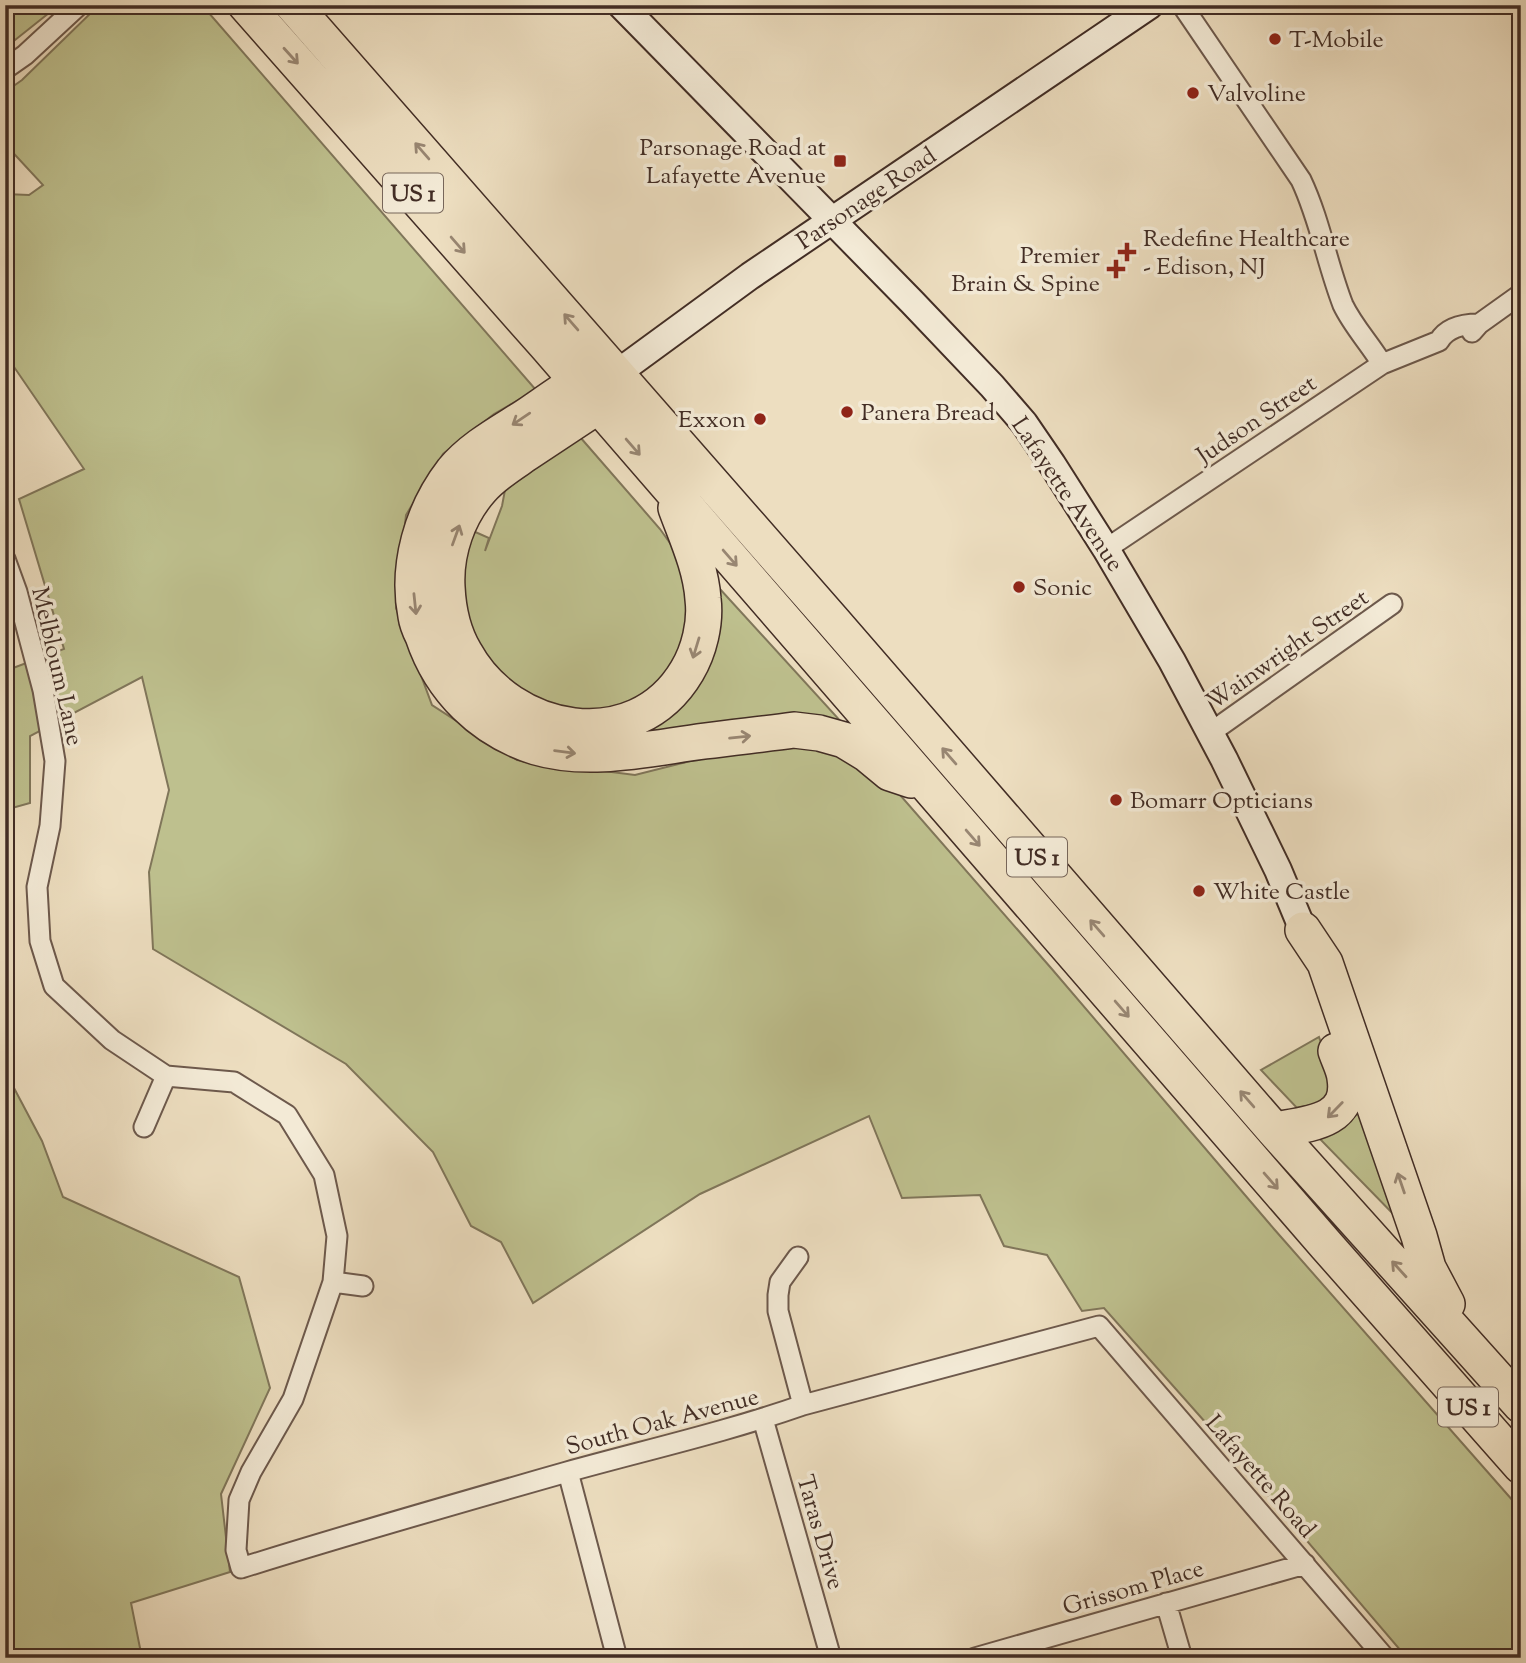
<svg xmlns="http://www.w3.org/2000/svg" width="1526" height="1663" font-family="'Sorts Mill Goudy',serif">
	<rect width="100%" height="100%" fill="#eddec0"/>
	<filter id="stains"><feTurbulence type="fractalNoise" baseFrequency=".00286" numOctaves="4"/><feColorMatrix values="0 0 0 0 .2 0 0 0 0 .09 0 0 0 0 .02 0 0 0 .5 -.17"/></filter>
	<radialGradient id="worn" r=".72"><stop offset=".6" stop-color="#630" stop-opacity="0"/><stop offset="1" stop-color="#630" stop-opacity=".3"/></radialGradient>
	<!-- green -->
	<path fill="#bec08e" stroke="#80765a" stroke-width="2" d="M5,5H59L5,48Z
		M99,5H202L536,390L494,414L443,454L406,515L396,608L432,705L517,760L635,775L734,750L786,743L850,752L887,780L1051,968L1274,1229L1521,1510V1658H1407L1214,1432L1104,1308L1082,1311L1047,1255L1004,1246L980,1195L902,1198L869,1116L700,1194L533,1303L501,1242L471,1226L433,1152L346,1064L153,949L149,872L169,790L142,677L30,736V803L5,810V671L64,649L19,499L84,469L12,364L5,362V194L29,195L43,185L5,144V92L22,80Z
		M580,437L660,529L677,553L692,626L655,696L616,712L573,714L509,685L467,628L459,585L473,531L489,538L485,551L502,506L505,490Z
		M714,589H720L845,726L616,739L660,717Z
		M1319,1037L1332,1076L1325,1102L1297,1108L1261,1070Z
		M5,1071L42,1141L63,1197L239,1277L270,1388L221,1494L230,1572L131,1603L142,1658H5Z
		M1364,1108L1402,1223L1317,1136L1342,1127Z"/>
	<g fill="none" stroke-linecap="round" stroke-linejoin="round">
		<!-- street casing -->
		<g stroke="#6d594c" stroke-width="23">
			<path id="street" d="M1182,5L1301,180C1320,220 1327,264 1343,305C1353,326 1370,344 1382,364
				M5,69L25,55L79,5
				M1472,332L1479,324L1521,294
				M1106,549L1382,364L1439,341C1447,327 1464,324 1479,324
				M5,559L17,592L43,690L55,761L50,826L37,887L40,941L54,986L112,1040L166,1076L234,1082L287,1115L324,1175L337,1236L333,1282L293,1399L251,1472L239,1500L236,1550L241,1568C349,1534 458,1503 567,1472C646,1450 726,1432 803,1405L1099,1326L1385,1658
				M1210,733L1392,604
				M144,1127L166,1076
				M798,1257L780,1282L778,1295V1311L803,1405
				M333,1282L363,1286
				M763,1419L831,1658
				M568,1472L617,1658
				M1166,1603L1182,1658
				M975,1658L1305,1564"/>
		</g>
		<!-- secondary casing -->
		<g stroke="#422d25" stroke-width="30">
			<path id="secondary" d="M621,5L912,302L992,386L1024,423L1052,464L1106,549L1172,661L1224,759L1278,870L1303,930
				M607,390L616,374L750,276L1150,5"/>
		</g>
		<!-- highway casing -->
		<g stroke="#422d25" stroke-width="38">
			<path id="highway" d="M246,5L546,345L1326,1245L1521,1466
				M293,5L832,620L1274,1130L1521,1405
				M599,378C593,379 585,380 578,382C572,385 566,390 560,393C548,401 537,409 525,417C500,433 472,448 453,471C422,511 406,566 416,616C417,623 420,630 423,636C441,690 482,730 536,747C590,763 650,748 705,741C735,737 765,734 794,730L819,733L844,740L867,754L890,773L911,780
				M598,406C574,422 551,437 527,453C511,464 494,474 481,489C458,515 445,552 447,587C448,609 453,633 465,653C510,735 635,759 687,671C699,651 706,623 703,599C701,568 687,538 676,508
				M1303,930L1325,963L1419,1236L1428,1268L1447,1304
				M1274,1130C1306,1124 1352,1123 1345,1078C1344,1069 1339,1060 1336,1051"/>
		</g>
		<!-- street -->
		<use href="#street" stroke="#f3ead6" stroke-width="19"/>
		<!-- secondary -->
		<use href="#secondary" stroke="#f3ead6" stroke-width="26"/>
		<!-- highway -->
		<use href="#highway" stroke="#eddec0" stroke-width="35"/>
	</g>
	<!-- one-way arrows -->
	<defs><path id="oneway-shaft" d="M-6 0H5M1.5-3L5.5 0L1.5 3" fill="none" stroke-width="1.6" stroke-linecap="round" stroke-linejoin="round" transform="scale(1.75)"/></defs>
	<g stroke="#988672">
		<use href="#oneway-shaft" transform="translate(291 56) rotate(48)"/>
		<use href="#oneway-shaft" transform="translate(422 151) rotate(-131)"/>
		<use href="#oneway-shaft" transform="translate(458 245) rotate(49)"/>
		<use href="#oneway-shaft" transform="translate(571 322) rotate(-131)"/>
		<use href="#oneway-shaft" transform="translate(521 419) rotate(146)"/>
		<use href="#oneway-shaft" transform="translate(633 447) rotate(49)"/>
		<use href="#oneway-shaft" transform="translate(456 535) rotate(-70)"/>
		<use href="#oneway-shaft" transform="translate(730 558) rotate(49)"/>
		<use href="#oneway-shaft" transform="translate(415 604) rotate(84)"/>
		<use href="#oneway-shaft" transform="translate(696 648) rotate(107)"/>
		<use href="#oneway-shaft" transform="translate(740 737) rotate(-6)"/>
		<use href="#oneway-shaft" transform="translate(565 752) rotate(7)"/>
		<use href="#oneway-shaft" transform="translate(949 756) rotate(-131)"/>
		<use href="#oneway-shaft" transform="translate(973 838) rotate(49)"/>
		<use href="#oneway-shaft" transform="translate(1097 928) rotate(-131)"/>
		<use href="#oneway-shaft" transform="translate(1122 1009) rotate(49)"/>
		<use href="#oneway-shaft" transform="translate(1247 1099) rotate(-131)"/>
		<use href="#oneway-shaft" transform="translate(1335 1110) rotate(134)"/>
		<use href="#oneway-shaft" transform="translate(1271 1181) rotate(49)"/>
		<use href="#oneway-shaft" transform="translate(1401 1183) rotate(-109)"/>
		<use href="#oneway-shaft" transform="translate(1399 1269) rotate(-132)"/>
	</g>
	<!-- markers -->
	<g fill="#8f2418" stroke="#f3ead6" stroke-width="2.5">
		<circle cx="1275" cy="39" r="7"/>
		<circle cx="1193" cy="93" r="7"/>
		<rect x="833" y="154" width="14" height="14" rx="3.5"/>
		<path d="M1123.5 241.5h7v7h7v7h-7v7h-7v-7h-7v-7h7z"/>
		<path d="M1112.5 258.5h7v7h7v7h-7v7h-7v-7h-7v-7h7z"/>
		<circle cx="847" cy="412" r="7"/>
		<circle cx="760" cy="419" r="7"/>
		<circle cx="1019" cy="587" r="7"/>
		<circle cx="1116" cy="800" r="7"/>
		<circle cx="1199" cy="891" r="7"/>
	</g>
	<g text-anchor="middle" stroke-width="7" stroke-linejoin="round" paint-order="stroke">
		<!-- shield labels -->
		<g fill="#f3ead6" stroke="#77665a" stroke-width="2">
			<rect x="383" y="173.5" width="60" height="39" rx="5"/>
			<rect x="1007" y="837.5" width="60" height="39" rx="5"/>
			<rect x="1438" y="1387.5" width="60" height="39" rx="5"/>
		</g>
		<g font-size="23" font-weight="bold" fill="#422d25">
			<text x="413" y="201">US 1</text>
			<text x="1037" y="865">US 1</text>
			<text x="1468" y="1415">US 1</text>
		</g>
		<!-- poi labels -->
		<g font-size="24" fill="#422d25" stroke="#f3ead6" text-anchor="start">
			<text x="1289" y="47">T-Mobile</text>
			<text x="1207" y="101">Valvoline</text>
			<text x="826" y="155" text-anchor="end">Parsonage Road at<tspan x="826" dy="28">Lafayette Avenue</tspan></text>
			<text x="1143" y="246">Redefine Healthcare<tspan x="1143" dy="28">- Edison, NJ</tspan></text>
			<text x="1100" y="263" text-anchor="end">Premier<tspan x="1100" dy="28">Brain &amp; Spine</tspan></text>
			<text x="861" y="420">Panera Bread</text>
			<text x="746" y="427" text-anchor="end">Exxon</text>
			<text x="1033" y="595">Sonic</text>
			<text x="1130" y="808">Bomarr Opticians</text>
			<text x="1213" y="899">White Castle</text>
		</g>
		<!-- street labels -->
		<g font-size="24" fill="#422d25" stroke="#f3ead6">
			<text transform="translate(866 198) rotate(-34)" y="8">Parsonage Road</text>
			<text transform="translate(1256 419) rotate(-34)" y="8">Judson Street</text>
			<text transform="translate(1068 494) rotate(56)" y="8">Lafayette Avenue</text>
			<text transform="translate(1287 649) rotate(-35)" y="8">Wainwright Street</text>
			<text transform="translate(58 666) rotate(77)" y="8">Melbloum Lane</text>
			<text transform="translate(662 1421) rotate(-15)" y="8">South Oak Avenue</text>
			<text transform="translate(1261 1476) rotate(49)" y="8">Lafayette Road</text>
			<text transform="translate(821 1532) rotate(74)" y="8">Taras Drive</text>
			<text transform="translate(1133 1587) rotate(-16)" y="8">Grissom Place</text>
		</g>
	</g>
	<!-- margin -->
	<rect width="1526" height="1663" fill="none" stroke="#eddec0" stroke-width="28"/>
	<rect x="7" y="7" width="1512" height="1649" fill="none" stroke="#422d25" stroke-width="3.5"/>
	<rect x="14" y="14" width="1498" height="1635" fill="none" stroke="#422d25" stroke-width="2"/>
	<rect width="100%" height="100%" filter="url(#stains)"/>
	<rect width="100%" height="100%" fill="url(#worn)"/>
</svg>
